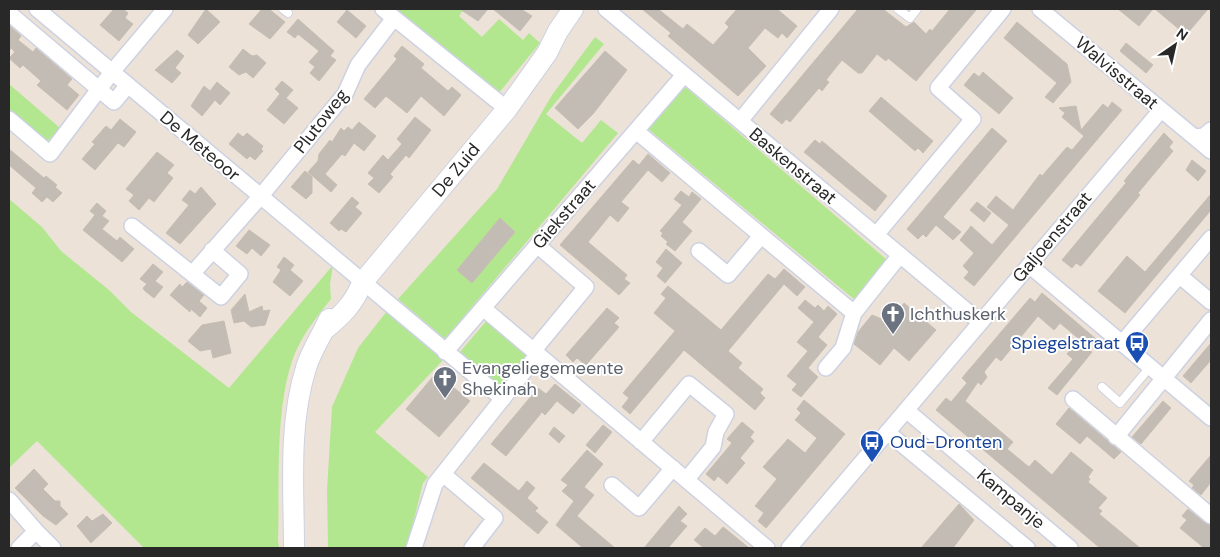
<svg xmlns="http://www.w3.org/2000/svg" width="1220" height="557" font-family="'DM Sans',sans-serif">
	<rect width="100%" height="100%" fill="#ece2d8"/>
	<!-- green -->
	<path fill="#b2e78f" d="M394,9H464L459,16L482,37L499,19L523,40L529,33L540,43L498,94Z
		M595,37L604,44L546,114L582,143L601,120L618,133L445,339L398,299L497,189L552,95Z
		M9,84L60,128L46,143L9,111Z
		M683,85L886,259L855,300L647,128Z
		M9,199L42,227L61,251L109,290L131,312L229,388L333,265L330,284L331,299C317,316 304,333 295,353C274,405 280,484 278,540L279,548H144L37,441L9,468Z
		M387,311L444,359L375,432L428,477L423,483L407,548H328L327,490L332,407L358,348Z
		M488,319L529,352L501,387L460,352Z"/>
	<!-- building -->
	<path fill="#c3bcb5" stroke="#c7beb2" d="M114,9H123L128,13L125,18L133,24L119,41L100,25Z
		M206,9L220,22L198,44L188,35Z
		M262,9H269L285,22L270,39L249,24Z
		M460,9H488L478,21Z
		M493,9H521L532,16L520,31Z
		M642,9H658L683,29L687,24L713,45L729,27L725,23L737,9H777L797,26L787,38L782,33L778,38L765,28L748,48L766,66L738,96L668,36L671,33Z
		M858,9H883L906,27L914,22L926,34L930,29L932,31L950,9H977L916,81L888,58L886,61L877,54L862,73H858L842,60L826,80L829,82L822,91L819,88L790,122L786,119L782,124L770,114Z
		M1118,9H1153L1139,26Z
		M1155,9H1208L1186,35Z
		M347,10L366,26L356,38L337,22Z
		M298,19L334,51L330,56L336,60L319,81L310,73L315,67L309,62L319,51L298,34L295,38L287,32Z
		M1017,22L1067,64L1071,82L1053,103L1045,97L1057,83L1004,38Z
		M9,25L21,36L18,40L33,52L36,48L72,79L67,85L79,95L67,110L37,85L41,81L23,65L20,68L9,58L15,52L11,48L9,51Z
		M1126,43L1153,65L1146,73L1120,51Z
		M402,46L424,64L421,68L448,91L452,87L461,95L444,116L421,96L407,113L386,96L375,108L364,99L397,59L394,56Z
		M243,49L252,56L257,55L266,63L253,78L246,72L239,75L229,67Z
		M177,50L184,56L175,68L181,73L172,83L155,70Z
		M605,51L627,70L593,114L578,129L555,108Z
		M983,72L1013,98L999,114L964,85L974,73L979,77Z
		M282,81L293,90L286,98L298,108L284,124L267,110L280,94L275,89Z
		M217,82L230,93L220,105L215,100L202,116L191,106L204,86L210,91Z
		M881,97L933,141L923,153L918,148L915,151L869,111Z
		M1112,102L1122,110L974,286L964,278L969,272L963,266L974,253L960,240L971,226L992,245L1009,225L987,207L996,196L1013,210L1040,174L1042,176L1067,147L1072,150L1084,136L1062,117L1065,113L1059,108L1076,106L1081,130L1103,104L1108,108Z
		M415,117L431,130L409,158L406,155L390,174L393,177L379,193L368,184L374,178L368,173L383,155L388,160L402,144L397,139Z
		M120,119L136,132L124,147L118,143L95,170L82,159L95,144L92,142L106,126L111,130Z
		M359,122L376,136L364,151L354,143L345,156L342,154L325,174L337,185L331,192L308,172L318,161L319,154L330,140L332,142L341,128L344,131L348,127L352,130Z
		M992,128L1007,141L943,217L961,232L953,240L936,225L926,237L923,234L918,239L907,229Z
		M238,133L243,137L247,133L263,146L261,149L263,151L255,160L250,156L247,159L229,144Z
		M1164,133L1173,142L1169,147L1173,151L1138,193L1140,195L1081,266L1076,263L1072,268L1062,260L1126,183L1124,181Z
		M815,140L820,144L822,141L887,196L875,211L804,152Z
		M9,149L44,178L46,176L57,185L55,187L62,193L53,202L47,197L42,202L32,193L36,188L9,165Z
		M157,152L174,165L167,173L173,178L154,202L149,198L139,210L129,201L134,195L126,189Z
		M648,154L670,173L662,182L648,170L621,202L629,208L618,222L610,215L588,242L627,275L624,279L630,283L619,295L560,245L633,160L639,165Z
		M1192,160L1206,171L1198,181L1186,170Z
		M305,171L312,177V193L306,199L291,187Z
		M201,187L216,204L180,244L166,233L189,205L182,200L190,190L195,194Z
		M681,191L689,197L692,192L701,199L682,222L692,231L675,251L666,244L668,242L661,236L663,233L660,231L682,205L674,199Z
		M1211,194V210L1125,313L1098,291L1127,256L1145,272Z
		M352,197L359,203L355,207L362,213L346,232L341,229L339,231L330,223Z
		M977,202L991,213L984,222L970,210Z
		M97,203L106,211L102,216L109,221L102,229L117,241L120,237L134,249L122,262L83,230L95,215L90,211Z
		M500,218L515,232L472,283L457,270Z
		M249,230L270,245L261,256L252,248L247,254L236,246Z
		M666,249L682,263L665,283L657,276L663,268L656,262Z
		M284,257L294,265L290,270L303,281L290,296L273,282L281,270L277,267Z
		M153,264L163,272L155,281L163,287L154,298L145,291L143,288L147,284L140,279Z
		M784,269L805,287L797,296L784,284L728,351L742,363L738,368L763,389L760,393L765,398L755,410L684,350L630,414L622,407L629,398L623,393L675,331L654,313L666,298L661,294L668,286L721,330L768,274L775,279Z
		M187,282L204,295L199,301L207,308L200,317L191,309L190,312L170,295L180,284L182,287Z
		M1042,293L1096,339L1088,349L1092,352L1057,395L1048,388L1073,359L1067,354L1079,339L1060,323L1054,330L1038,316L1001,361L996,357L984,372L987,377L981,385L978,382L965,401L1013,442L1007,449L1029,467L1035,460L1052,475L1071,452L1093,470L1088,477L1090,479L1088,482L1107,498L1098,508L1102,511L1099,514L1140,548H1100L936,410L946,398L951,402L967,383L962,378L1030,298L1035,302Z
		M245,294L249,312L262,306L263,311L270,310L265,325L251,327L244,321L234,323L231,310Z
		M805,300L815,308L818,305L824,311L828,306L837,314L818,337L827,345L808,368L818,377L801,397L792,390L797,384L787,376L808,351L797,342L814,322L798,308Z
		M904,303L936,330L909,361L894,348L880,365L854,344L858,332L872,315L889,322Z
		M607,308L619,318L614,323L619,327L586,365L577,358L573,362L566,355Z
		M224,321L231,353L213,358L211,349L200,351L188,341L202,325Z
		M1211,343V360L1191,383L1183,376Z
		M436,373L470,401L439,437L406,409Z
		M555,384L581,405L573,414L557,401L545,415L542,412L506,456L491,444L538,388L546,394Z
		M804,400L845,434L766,528L758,521L764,513L755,506L777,479L763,467L788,439L805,453L817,438L795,420L801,413L797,409Z
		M1163,401L1171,408L1141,444L1132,437Z
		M1069,408L1121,452L1114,459L1087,436L1080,444L1056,424Z
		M742,422L754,432L750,437L754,441L740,458L745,463L727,484L718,476L714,481L706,474L732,443L727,439Z
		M603,425L612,432L595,453L586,445Z
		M554,427L565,436L559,443L549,434Z
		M587,450L603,464L584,487L594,495L577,516L615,548H583L556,525L574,501L562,491L568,485L561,480Z
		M1211,455V482L1201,495L1192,488L1194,485L1189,481Z
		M484,463L519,491L527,481L535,488L527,498L538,508L535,511L548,522L538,534L471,478Z
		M34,469L48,484L43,489L55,501H60V506L68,514L56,525L43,516L15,488Z
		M959,504L974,520L953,548H921Z
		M679,506L687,514L680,521L687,526L668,548H644Z
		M1188,509L1205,523L1211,525V548H1204L1180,528L1187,520L1182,516Z
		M103,514L112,523L91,543L77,526L87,516L92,521Z
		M723,527L727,530L749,548H704L694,540L705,528L715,536Z"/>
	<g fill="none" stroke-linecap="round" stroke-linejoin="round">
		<!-- lane casing -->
		<g stroke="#cdd2e2" stroke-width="10">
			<path id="lane" d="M283,9L288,13
				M898,9L910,18L917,9
				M1102,387L1120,403L1150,367"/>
		</g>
		<!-- street casing -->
		<g stroke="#cdd2e2" stroke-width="18">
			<path id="street" d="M37,9L503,399
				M383,9L507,109
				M606,9L980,322
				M1040,9L1211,151
				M9,13L114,102L128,85
				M9,119L50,154L112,72L165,9
				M740,121L831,9
				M636,131L854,313L900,255
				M1194,137L1204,136L1211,130
				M132,226L221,297L240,274L212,250
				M876,235L973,119L938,88L1003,9
				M699,251L728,275L761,236
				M1029,265L1211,418
				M192,274L260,197L345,94L358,65L394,18
				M1180,276L1211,302
				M483,308L767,548
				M1122,343L1211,238
				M534,350L586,287L537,245
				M445,352L684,75
				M826,368L843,348L854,313
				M1073,399L1211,516
				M906,410L1070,548
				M887,432L1027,548
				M1116,437L1211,320
				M641,442L689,384L726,414L716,432L713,447L687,479
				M443,474L495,518L472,548
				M612,485L639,508L673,468
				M9,500L36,531
				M19,548L36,531L53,548
				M414,548L435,484L538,354
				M789,548L1161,110"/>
		</g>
		<!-- secondary casing -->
		<g stroke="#cdd2e2" stroke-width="22">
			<path id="secondary" d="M324,330C341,316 354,304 362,283L507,109L547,53L558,31L573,9
				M294,548C294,489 288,425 306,368C311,351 322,335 329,319"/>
		</g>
		<!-- lane -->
		<use href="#lane" stroke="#fff" stroke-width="8"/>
		<!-- street -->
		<use href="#street" stroke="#fff" stroke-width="15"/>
		<!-- secondary -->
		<use href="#secondary" stroke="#fff" stroke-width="20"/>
	</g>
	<!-- icons -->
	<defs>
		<g id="church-pin" transform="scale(1.25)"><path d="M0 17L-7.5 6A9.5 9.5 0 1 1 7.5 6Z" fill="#6b7280" stroke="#fff"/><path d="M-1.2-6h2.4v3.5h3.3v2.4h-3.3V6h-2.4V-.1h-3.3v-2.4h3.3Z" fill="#fff"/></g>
		<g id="bus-pin" transform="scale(1.25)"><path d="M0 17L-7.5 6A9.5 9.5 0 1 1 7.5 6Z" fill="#1a4fb4" stroke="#fff"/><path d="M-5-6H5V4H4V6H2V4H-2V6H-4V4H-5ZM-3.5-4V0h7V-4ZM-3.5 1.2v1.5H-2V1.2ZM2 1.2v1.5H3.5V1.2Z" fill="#fff"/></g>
	</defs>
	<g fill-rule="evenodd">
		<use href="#church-pin" x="893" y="314"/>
		<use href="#bus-pin" x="1137" y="343"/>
		<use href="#church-pin" x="445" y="378"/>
		<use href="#bus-pin" x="872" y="442"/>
	</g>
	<g text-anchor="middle" stroke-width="4" stroke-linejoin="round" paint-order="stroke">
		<!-- street labels -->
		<g font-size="18" fill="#282828" stroke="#fff">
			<text transform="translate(1117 73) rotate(40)" y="6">Walvisstraat</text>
			<text transform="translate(321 121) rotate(-52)" y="6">Plutoweg</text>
			<text transform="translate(200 146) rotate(40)" y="6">De Meteoor</text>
			<text transform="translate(793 166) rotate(40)" y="6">Baskenstraat</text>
			<text transform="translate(456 170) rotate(-50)" y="6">De Zuid</text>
			<text transform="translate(564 214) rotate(-49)" y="6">Giekstraat</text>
			<text transform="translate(1052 237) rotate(-50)" y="6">Galjoenstraat</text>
			<text transform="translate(1011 499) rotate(40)" y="6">Kampanje</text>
		</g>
		<!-- worship labels -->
		<g font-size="18" fill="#5b616d" stroke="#fff" text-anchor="start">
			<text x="910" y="320">Ichthuskerk</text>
			<text x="462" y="374">Evangeliegemeente<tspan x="462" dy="21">Shekinah</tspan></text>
		</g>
		<!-- transit labels -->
		<g font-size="18" fill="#164399" stroke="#fff" text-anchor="end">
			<text x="1120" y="349">Spiegelstraat</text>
			<text x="890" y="448" text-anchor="start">Oud-Dronten</text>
		</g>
	</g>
	<!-- border -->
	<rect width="1220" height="557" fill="none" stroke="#282828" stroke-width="20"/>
	<!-- north arrow -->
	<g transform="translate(1175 45) rotate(34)" stroke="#ffffff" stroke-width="4" paint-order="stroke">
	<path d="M0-4L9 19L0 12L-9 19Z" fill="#282828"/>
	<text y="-8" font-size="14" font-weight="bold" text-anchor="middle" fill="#282828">N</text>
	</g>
</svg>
